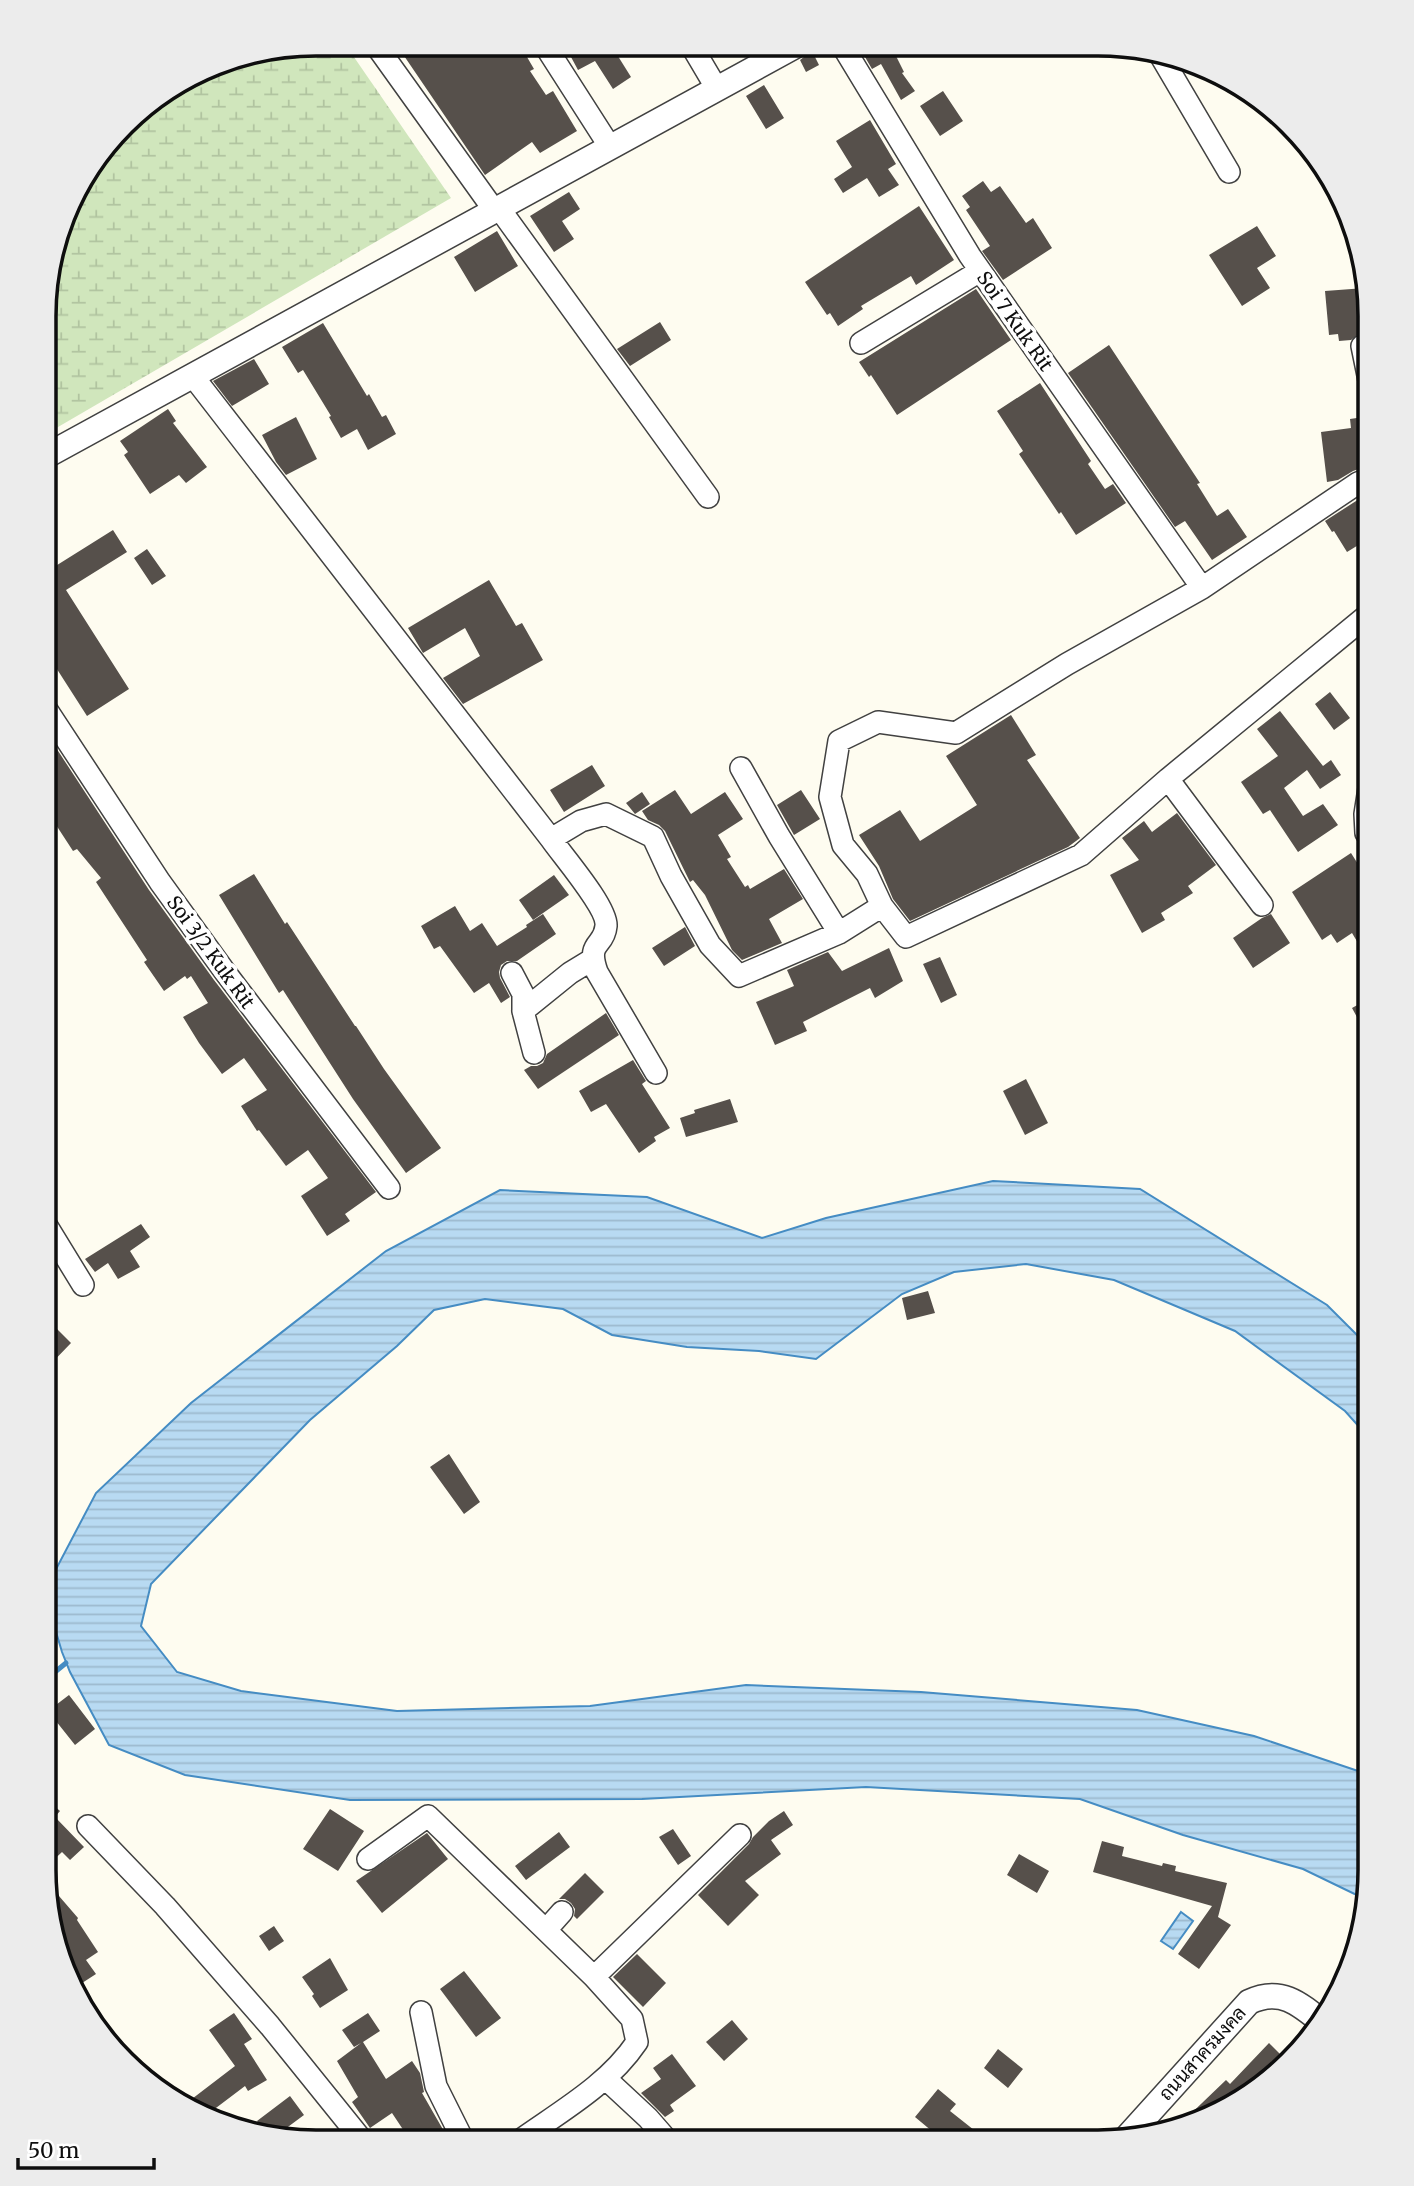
<svg xmlns="http://www.w3.org/2000/svg" width="1414" height="2186" font-family="Merriweather,Sarabun,serif">
	<defs>
		<pattern id="wetland-marsh" width="20" height="14" patternUnits="userSpaceOnUse" patternTransform="scale(1.75)"><rect width="20" height="14" fill="#d0e6bc"/><path d="M1 5h8M5 5V1M11 12h8M15 12V8" fill="none" stroke="#b1c4a0"/></pattern>
		<pattern id="water-rules" width="6" height="5" patternUnits="userSpaceOnUse" patternTransform="scale(1.75)"><rect width="6" height="5" fill="#b8daf2"/><path d="M0 2.5h6" fill="none" stroke="#9dbace"/></pattern>
	</defs>
	<rect width="100%" height="100%" fill="#fefcf0"/>
	<!-- wetland -->
	<path fill="url(#wetland-marsh)" d="M316,44H345L451,198L46,434V281L72,195L136,112L212,64Z"/>
	<!-- water -->
	<path fill="url(#water-rules)" stroke="#458cc3" stroke-width="2" d="M993,1181L1140,1189L1327,1305L1370,1348V1439L1345,1411L1235,1331L1114,1280L1026,1264L954,1272L902,1294L816,1359L759,1351L687,1347L612,1335L563,1309L485,1299L434,1310L397,1346L310,1420L151,1584L141,1626L177,1672L241,1691L397,1711L590,1706L746,1685L921,1692L1137,1710L1254,1736L1370,1775V1888L1367,1900L1303,1869L1183,1835L1080,1799L866,1787L642,1799L350,1800L185,1775L109,1745L70,1672L62,1652L44,1592L96,1493L191,1403L386,1251L500,1190L647,1197L762,1238L826,1218Z
		M1181,1912L1193,1921L1173,1949L1161,1941Z"/>
	<g fill="none" stroke-linecap="round" stroke-linejoin="round">
		<!-- stream -->
		<path stroke="#458cc3" stroke-width="5" d="M44,1681L66,1663"/>
	</g>
	<!-- building -->
	<path fill="#56504b" d="M396,44H525L531,54L527,57L534,69L530,71L546,95L553,91L577,131L540,153L532,142L485,175Z
		M564,44L611,45L631,77L613,89L595,61L578,70Z
		M858,45L914,46L896,56L904,72L902,73L915,91L901,100L881,64L872,69Z
		M811,49L819,65L806,72L800,60L809,53Z
		M764,85L784,118L766,129L746,96Z
		M943,91L963,121L940,136L920,106Z
		M870,120L896,164L888,169L899,185L879,197L867,178L843,193L834,179L852,167L836,141Z
		M983,181L991,192L1000,186L1026,223L1033,218L1052,248L1003,280L982,251L990,246L966,210L970,207L962,196Z
		M569,192L580,209L562,221L574,239L554,252L530,216Z
		M919,206L954,260L916,285L911,276L861,306L863,309L838,326L830,313L827,315L805,282Z
		M1257,226L1276,256L1257,268L1270,288L1242,306L1209,255Z
		M497,231L518,266L475,292L454,257Z
		M1365,288L1370,336L1360,333L1351,340L1339,341L1338,334L1329,335L1325,291Z
		M976,289L1011,340L897,415L871,375L869,377L859,362Z
		M660,322L671,340L630,366L617,349Z
		M323,323L367,396L369,394L382,417L386,415L396,434L368,450L357,429L341,438L329,417L331,416L303,370L298,373L282,347Z
		M1109,345L1200,483L1197,484L1217,516L1228,509L1247,537L1212,560L1185,521L1175,527L1068,373Z
		M254,359L269,384L232,406L213,381Z
		M1040,383L1091,461L1088,464L1105,489L1113,484L1126,503L1076,535L1061,512L1059,514L1019,454L1023,451L997,411Z
		M168,409L176,421L173,423L207,467L186,483L179,475L150,494L124,455L128,452L120,441Z
		M1370,416V465L1353,471L1338,480L1327,482L1321,432L1351,428L1350,419Z
		M296,417L317,459L286,475L276,462L262,435Z
		M1370,492V544H1360L1347,552L1334,531L1332,532L1325,521Z
		M113,530L127,552L66,590L129,689L87,716L46,652V572Z
		M147,549L166,576L152,585L134,558Z
		M489,580L516,626L522,623L543,660L463,704L443,678L480,656L465,628L423,653L408,628Z
		M1370,630V668L1357,641Z
		M1330,692L1350,718L1334,730L1315,704Z
		M1280,711L1323,766L1331,760L1341,775L1320,789L1307,770L1284,788L1303,816L1323,804L1338,825L1298,852L1270,810L1263,814L1241,782L1278,756L1257,729Z
		M1011,715L1036,755L1027,760L1080,838L1068,847L910,921L893,899L879,866L859,835L900,810L920,841L977,805L946,756Z
		M45,731L149,890L214,980L376,1192L345,1214L350,1221L327,1236L301,1196L328,1178L308,1150L286,1166L259,1130L257,1131L241,1106L267,1090L244,1058L222,1074L199,1043L183,1017L208,1003L191,976L187,979L185,976L164,991L144,962L147,960L96,882L101,878L77,849L73,851L45,808Z
		M592,765L605,786L564,812L550,790Z
		M675,790L691,814L725,792L743,819L718,835L731,857L727,859L745,887L748,885L750,889L784,869L803,899L769,919L782,943L742,960L732,950L705,895L693,880L690,882L665,831L659,825L648,820L642,811Z
		M801,790L820,819L794,835L777,805Z
		M642,792L650,804L635,814L626,803Z
		M1177,813L1216,865L1188,886L1193,893L1161,913L1165,920L1142,933L1110,875L1139,860L1122,838L1144,821L1152,832Z
		M1351,853L1370,883V963L1352,933L1337,943L1331,934L1322,940L1292,892Z
		M254,874L285,924L287,922L355,1026H356L384,1069L441,1148L406,1173L353,1099L283,990L279,993L219,895Z
		M554,875L569,895L533,920L519,900Z
		M455,906L470,931L482,923L497,946L527,927L526,925L543,914L556,934L517,961H507L501,965L499,972L500,978L510,997L501,1003L489,983L474,993L440,946L434,949L421,926Z
		M1271,914L1290,943L1253,968L1233,938L1262,918Z
		M685,927L695,946L664,966L652,948Z
		M889,948L903,981L875,998L870,988L803,1022L807,1031L775,1045L756,1002L794,986L787,970L828,952L842,971Z
		M940,957L957,995L941,1003L923,964Z
		M1370,998V1041L1352,1008Z
		M606,1013L619,1035L538,1089L524,1070L531,1066H537L543,1063L547,1054Z
		M633,1060L646,1081L642,1084L670,1128L654,1137L656,1141L639,1153L606,1104L591,1112L579,1091Z
		M1026,1079L1048,1123L1025,1135L1003,1091Z
		M730,1099L738,1122L686,1137L680,1118L695,1113L694,1110Z
		M141,1224L150,1237L130,1251L140,1267L118,1279L108,1263L95,1272L85,1259Z
		M928,1291L935,1313L907,1320L902,1298Z
		M45,1317L71,1343L44,1371Z
		M449,1454L480,1502L464,1514L430,1467Z
		M69,1695L95,1729L75,1745L48,1711Z
		M44,1797L60,1811L55,1817L84,1847L70,1860L62,1852L44,1869Z
		M330,1809L364,1831L338,1871L303,1849Z
		M784,1811L793,1825L771,1840L781,1854L745,1881L759,1895L728,1926L698,1895L749,1844L753,1837L769,1821Z
		M673,1829L691,1856L678,1865L659,1837Z
		M559,1832L570,1847L526,1880L515,1866Z
		M427,1833L448,1859L382,1913L356,1881Z
		M1102,1841L1124,1847L1122,1856L1162,1866L1163,1863L1176,1866L1175,1871L1227,1883L1218,1917L1231,1925L1199,1969L1178,1954L1212,1906L1093,1872Z
		M1019,1854L1049,1871L1037,1893L1007,1875Z
		M585,1873L604,1892L577,1919L574,1916L575,1909L571,1903L565,1899H559Z
		M46,1881L78,1918L77,1920L98,1952L86,1960L96,1974L79,1985L62,1959Z
		M274,1926L284,1941L269,1951L259,1936Z
		M637,1954L666,1983L643,2007L613,1977Z
		M330,1958L348,1990L320,2008L312,1996L314,1994L302,1977Z
		M464,1971L501,2018L476,2037L440,1989Z
		M234,2013L252,2039L244,2044L267,2080L248,2091L245,2086L204,2117L184,2105L235,2066L209,2030Z
		M368,2013L380,2031L363,2042L386,2079L412,2061L420,2073L424,2092L422,2093L449,2140H410L392,2113L370,2128L352,2102L358,2097L337,2061L361,2043L354,2047L342,2030Z
		M732,2020L748,2039L724,2061L706,2042Z
		M1269,2043L1288,2062L1277,2075L1202,2121L1178,2126L1226,2080L1230,2084Z
		M998,2049L1023,2069L1008,2088L984,2068Z
		M672,2054L696,2086L670,2105L674,2111L665,2117L641,2093L661,2079L653,2068Z
		M938,2089L956,2104L950,2111L974,2130L965,2142H945L915,2117Z
		M290,2096L304,2115L273,2138L269,2137L257,2121Z"/>
	<g fill="none" stroke-linecap="round" stroke-linejoin="round">
		<!-- minor casing -->
		<g stroke="#414141" stroke-width="24">
			<path id="minor" d="M375,44L494,210
				M544,44L610,147
				M691,45L717,89
				M842,45L970,256L1202,588
				M1159,53L1229,172
				M499,208L708,497
				M861,343L980,271
				M1362,346L1370,385
				M192,375L551,839L581,821L606,814L653,837L671,876L710,945L739,976L839,933L882,906
				M1370,613L1168,779L1081,855L906,937L882,906L867,874L843,845L830,797L839,741L878,722L956,733L1067,664L1202,588L1358,483L1370,478
				M45,707L160,882L225,972L389,1188
				M741,768L779,836L839,933
				M1168,779L1262,905
				M1366,833L1365,814L1370,782
				M551,839C562,855 608,908 606,926C604,948 586,940 597,972L656,1073
				M512,973L523,994V1011
				M534,1053L523,1011L570,973L593,959
				M45,1223L83,1285
				M88,1826L165,1906L270,2026L362,2140
				M368,1859L428,1816L594,1977L632,2019L637,2042C608,2085 561,2111 519,2141
				M546,1930L562,1912
				M594,1977L740,1835
				M421,2012L436,2086L463,2140
				M606,2079L648,2118L668,2141"/>
		</g>
		<!-- tertiary casing -->
		<g stroke="#414141" stroke-width="27">
			<path id="tertiary" d="M46,456L797,45
				M1128,2136L1249,2002C1280,1987 1299,2003 1323,2023"/>
		</g>
		<!-- minor -->
		<use href="#minor" stroke="#fff" stroke-width="21"/>
		<!-- tertiary -->
		<use href="#tertiary" stroke="#fff" stroke-width="24"/>
	</g>
	<g text-anchor="middle" stroke-width="7" stroke-linejoin="round" paint-order="stroke">
		<!-- street labels -->
		<g font-size="19" fill="#0e0e0e" stroke="#fff">
			<text transform="translate(1015 321) rotate(55)" y="7">Soi 7 Kuk Rit</text>
			<text transform="translate(211 952) rotate(54)" y="7">Soi 3/2 Kuk Rit</text>
			<text transform="translate(1202 2053) rotate(-48)" y="7">ถนนสาครมงคล</text>
		</g>
	</g>
	<!-- crop -->
	<path d="M0 0H1414V2186H0ZM316 56H1098A260 260 0 0 1 1358 316V1870A260 260 0 0 1 1098 2130H316A260 260 0 0 1 56 1870V316A260 260 0 0 1 316 56Z" fill="#ececec" fill-rule="evenodd"/>
	<path fill="none" stroke="#0e0e0e" stroke-width="3.5" d="M316 56H1098A260 260 0 0 1 1358 316V1870A260 260 0 0 1 1098 2130H316A260 260 0 0 1 56 1870V316A260 260 0 0 1 316 56Z"/>
	<!-- scale -->
	<path d="M18 2158v10h136v-10" fill="none" stroke="#0e0e0e" stroke-width="3.5"/>
	<text x="28" y="2158" font-size="21" fill="#0e0e0e" stroke="#ffffff" stroke-width="5" paint-order="stroke">50 m</text>
</svg>
